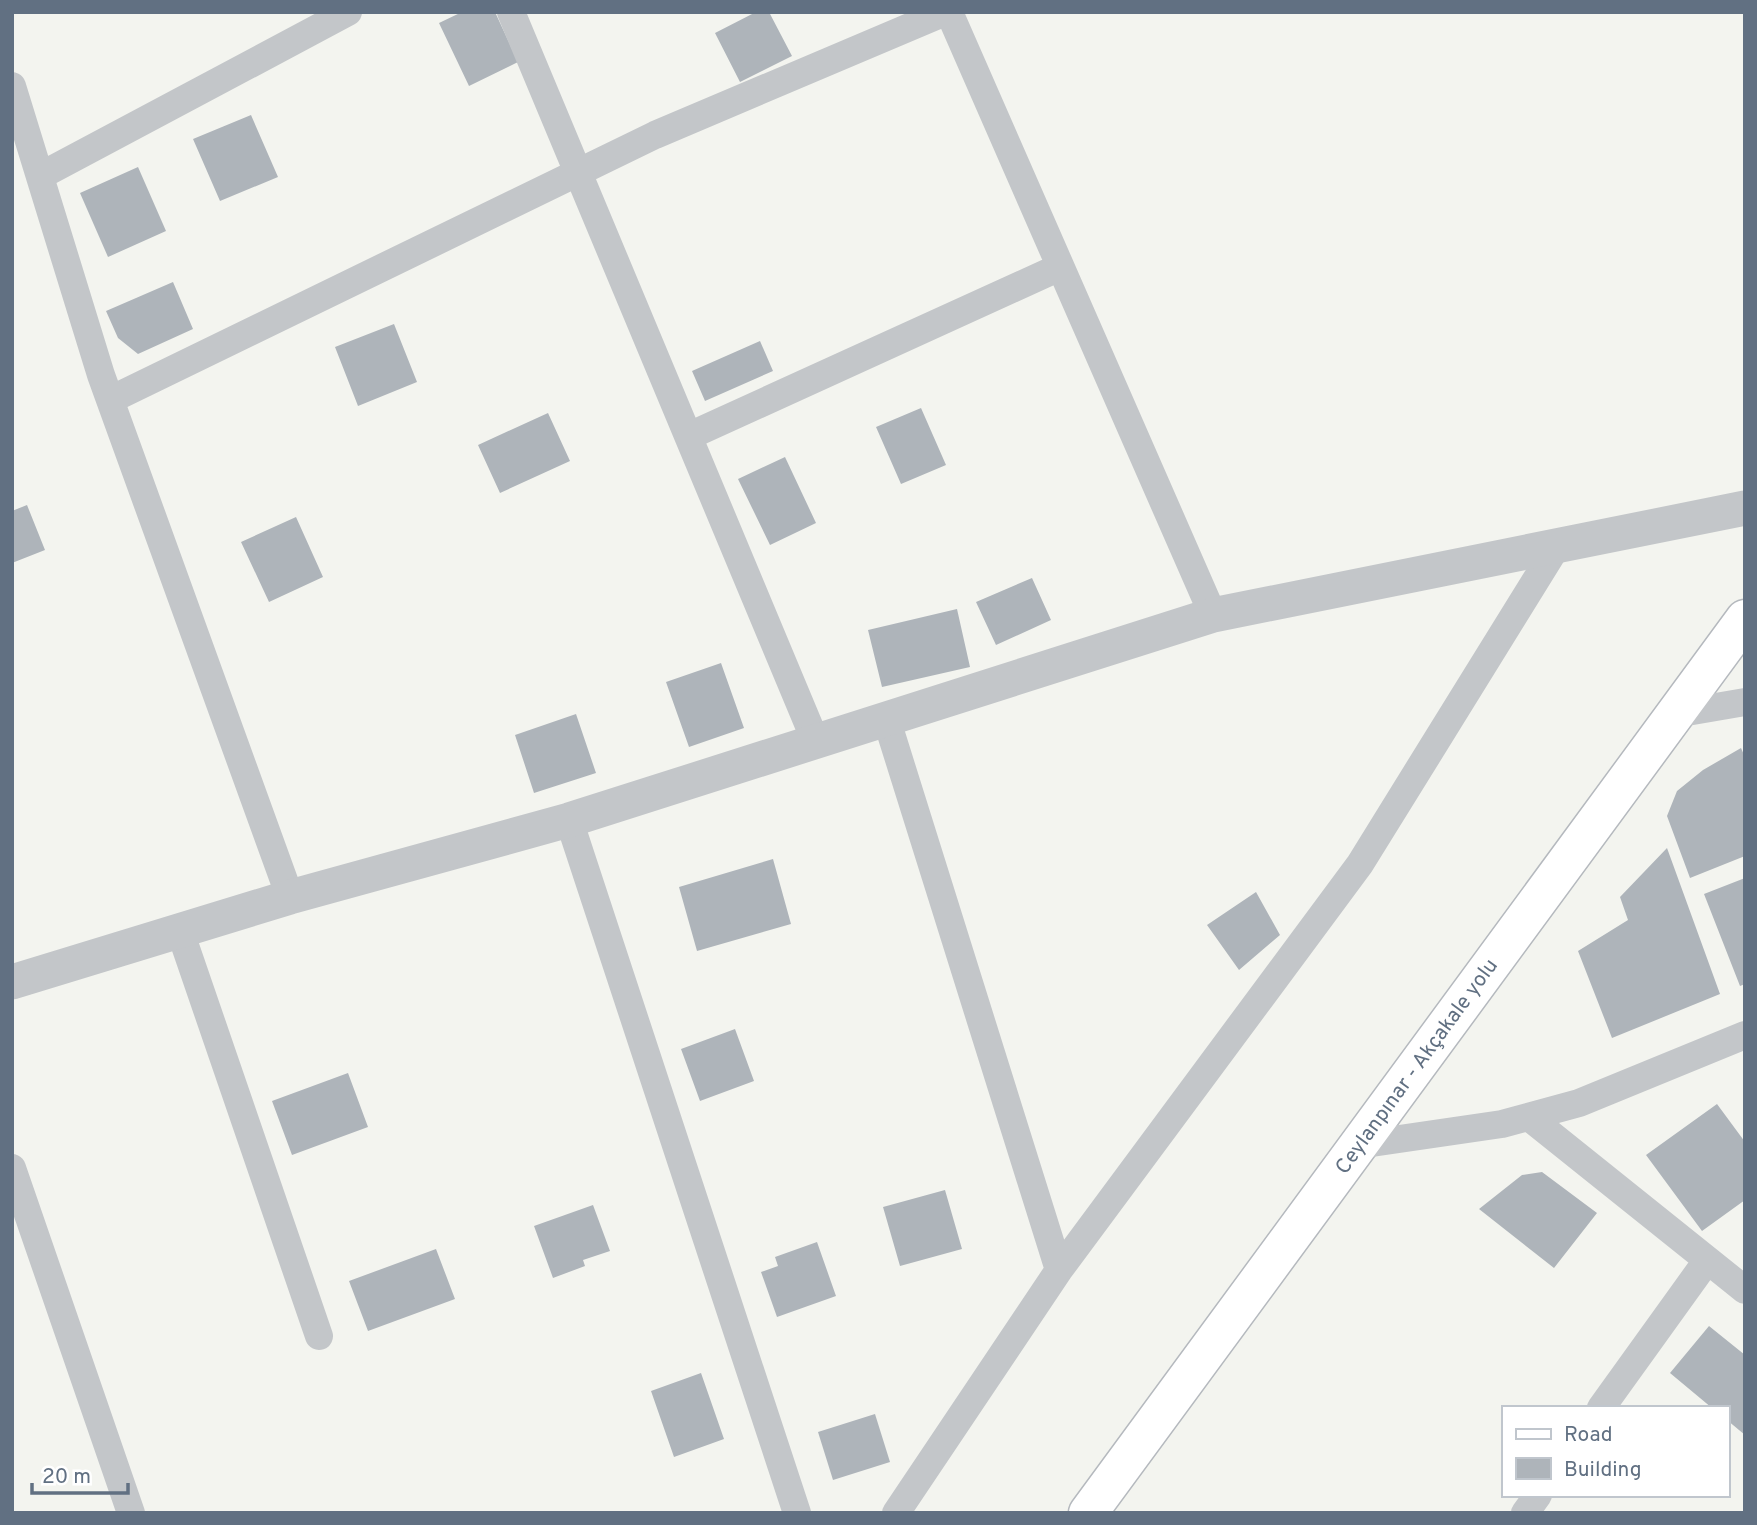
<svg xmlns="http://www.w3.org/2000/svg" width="1757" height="1525" font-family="Overpass,sans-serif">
	<rect width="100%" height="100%" fill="#f3f4ef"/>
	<!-- building -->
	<path fill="#aeb4ba" d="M462,12H495L518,62L469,86L439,23Z
		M756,12H769L792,56L740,82L715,33Z
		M251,115L278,177L220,201L193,139Z
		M138,167L166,231L108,257L80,193Z
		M173,282L193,329L138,354L118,338L106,311Z
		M394,324L417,382L358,406L335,347Z
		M760,341L773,371L705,401L692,371Z
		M921,408L946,465L901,484L876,427Z
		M548,413L570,461L500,493L478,445Z
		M785,457L816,523L770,545L738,479Z
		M27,505L45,550L12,563V511Z
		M296,517L323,577L269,602L241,542Z
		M1032,578L1051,620L996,645L976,602Z
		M957,609L970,667L882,687L868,630Z
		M721,663L744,728L689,747L666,682Z
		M576,714L596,773L534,793L515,735Z
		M1741,748L1745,757V856L1690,878L1667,816L1677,791L1703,770Z
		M1667,848L1720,994L1612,1038L1578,951L1628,920L1620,897Z
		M773,859L791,924L697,951L679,887Z
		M1745,878V984L1740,986L1704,894Z
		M1256,892L1280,935L1239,970L1207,925Z
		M735,1029L754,1081L700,1101L681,1049Z
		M348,1073L368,1127L292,1155L272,1101Z
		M1717,1104L1745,1142V1200L1702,1231L1646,1155Z
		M1542,1172L1597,1213L1554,1268L1479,1209L1522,1175Z
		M945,1190L962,1249L900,1266L883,1207Z
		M593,1205L610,1251L583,1260L585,1266L553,1278L534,1226Z
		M817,1242L836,1296L777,1317L761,1272L778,1266L775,1257Z
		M436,1249L455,1299L368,1331L349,1281Z
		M1709,1326L1745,1355V1435L1727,1420V1408H1712L1670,1373Z
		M701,1373L724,1439L674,1457L651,1391Z
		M875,1414L890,1462L833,1480L818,1432Z"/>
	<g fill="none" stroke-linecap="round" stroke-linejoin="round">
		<!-- secondary casing -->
		<g stroke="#b5b9be" stroke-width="41">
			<path id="secondary" d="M1088,1513L1745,619"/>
		</g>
		<!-- minor -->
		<path stroke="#c3c6c9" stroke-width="28" d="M511,12L815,740
			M949,12L1213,615
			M12,86L101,375L290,897
			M40,176L348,12
			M110,400L655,135L945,12
			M689,436L1060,267
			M1675,714L1745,702
			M887,721L1059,1270
			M569,820L797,1513
			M180,931L319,1336
			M1529,1117L1745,1290
			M1358,1145L1502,1124L1579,1103L1745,1035
			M12,1168L131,1513
			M1601,1408L1706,1262
			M896,1513L1059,1270L1360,864L1557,546
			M1525,1513L1538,1495"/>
		<!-- tertiary -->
		<path stroke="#c3c6c9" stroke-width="35" d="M12,982L290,897L569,820L1213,615L1745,508"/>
		<!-- secondary -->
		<use href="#secondary" stroke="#fff" stroke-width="38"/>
	</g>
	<g text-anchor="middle" stroke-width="7" stroke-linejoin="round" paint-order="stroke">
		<!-- street labels -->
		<g font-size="21" fill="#617082" stroke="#fff">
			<text transform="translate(1416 1066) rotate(-54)" y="7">Ceylanpınar - Akçakale yolu</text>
		</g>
	</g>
	<!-- border -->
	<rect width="1757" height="1525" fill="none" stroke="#617082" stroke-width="28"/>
	<!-- legend -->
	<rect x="1502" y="1406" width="228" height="91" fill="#ffffff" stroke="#c0c6cd" stroke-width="2"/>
	<rect x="1516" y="1429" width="35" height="10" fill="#ffffff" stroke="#c0c6cd" stroke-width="2"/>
	<text x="1564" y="1441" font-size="21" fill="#617082">Road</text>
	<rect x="1516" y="1458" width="35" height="21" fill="#aeb4ba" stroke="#c0c6cd" stroke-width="2"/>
	<text x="1564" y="1476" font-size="21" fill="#617082">Building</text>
	<!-- scale -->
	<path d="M32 1483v10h96v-10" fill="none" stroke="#617082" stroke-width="3.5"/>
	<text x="42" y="1483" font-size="21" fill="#617082" stroke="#ffffff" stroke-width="5" paint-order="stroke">20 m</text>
</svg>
